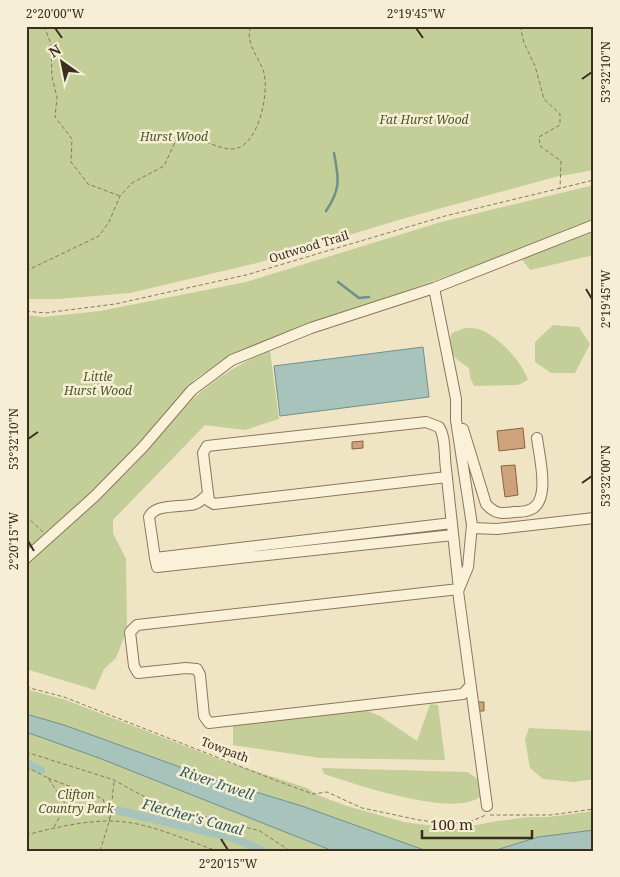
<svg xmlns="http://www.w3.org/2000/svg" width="620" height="877" font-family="'Noto Serif',serif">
	<rect width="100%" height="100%" fill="#efe5c5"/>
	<!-- green -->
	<path fill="#c4ce99" d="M26,26H594V170L555,177L402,219L257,263L130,293L59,299H26Z
		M594,185V223L234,353L195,379L148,437L107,480L26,554V315L43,317L100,311L246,282L441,222Z
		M594,230V255L530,270L521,258Z
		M553,325L579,327L590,344L575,373H551L535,362V342Z
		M465,328C470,328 476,328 481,330C499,337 522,362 528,380L518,385L474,386L470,377L469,368C455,359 444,350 452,333Z
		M270,351L279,419L245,430L205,425L113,520V533L126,559L127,630L116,658L104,669L95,690L26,669V564C64,531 100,499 135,464C147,451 157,436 169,423C197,392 230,366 270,351Z
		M26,689L66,700L224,761L307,788L320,796L347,806L404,822L454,829L498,821L528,817H548L594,811V830L538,837L493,851L423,850L302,806L213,779L64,725L26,714Z
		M430,704L438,705L445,760L320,758L233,745V724L363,709L380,716L417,741Z
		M529,728L594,731V779L574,782L543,779L530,768L525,739Z
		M26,732L99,758L333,851H26Z
		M322,768L468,772L480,781L481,796C455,819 355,784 324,774Z"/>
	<!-- water -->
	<path fill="#a7c3bc" stroke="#6d918b" d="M423,347L429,397L280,416L274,366Z
		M26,714L64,725L213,779L302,806L427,851H333L99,758L26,732Z
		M594,830V851H493L538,837Z"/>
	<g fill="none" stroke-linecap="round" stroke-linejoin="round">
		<!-- stream -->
		<path stroke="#6d918b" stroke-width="2.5" d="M326,211C341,189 339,179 334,153
			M338,282L359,298L369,297"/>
		<!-- canal -->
		<path stroke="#a7c3bc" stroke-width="8" d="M26,763L41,770
			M116,810L234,838L263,851"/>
	</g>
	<!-- building -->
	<path fill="#cea37b" stroke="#8a6240" d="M523,428L525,448L499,451L497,431Z
		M363,441V448L352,449V442Z
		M515,465L518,495L505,497L501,466Z
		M478,702H484V711H478Z"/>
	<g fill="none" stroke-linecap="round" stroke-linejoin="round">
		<!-- minor casing -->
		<g stroke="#8b775b" stroke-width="12">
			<path id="minor" d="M434,288L456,399V420L472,525L468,567L458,591L487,806
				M463,429L486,504C495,514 501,514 514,512C519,512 525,512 529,510C552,503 539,456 537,438
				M447,477L214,504L209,501L203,453L207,446L426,422L439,427C446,437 444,456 446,469C450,509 455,549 459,589L137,625L130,632L134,666L138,673L186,668L197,669L200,675L204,716L209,723L463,694L470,686
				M208,494C204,498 200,502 195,504C182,508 155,503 149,517L155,558L452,523
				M472,528L497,529L594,518
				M26,558L95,496L143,447L192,390L232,360L311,328L434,288L594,225
				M155,558L157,567L453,535"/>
		</g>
		<!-- path -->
		<path stroke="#8b775b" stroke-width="1" stroke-dasharray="4 2.5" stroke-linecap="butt" d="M44,26L51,44L52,77L57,97L55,117L72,139L71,162L88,184L120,196
			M520,26L524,43L535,66L544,99L560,114V125L539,137L540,146L561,161L560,189
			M26,271L99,236L109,222L120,196L132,183L164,166L177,138C201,135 217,150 233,149C259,147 269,93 264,73C260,58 244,43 251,26
			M26,311L45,313L115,304L246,275L445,216L594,180
			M26,516L43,532
			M26,687L64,697L280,782L313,794L327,792L362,808L419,820L447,824L469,822L486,815
			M26,752L114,780L141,795L172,808L260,831L290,851
			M26,767L48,778L66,805L54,827
			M48,778L103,799L110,821L114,781
			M490,815H550L594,809
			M26,835C53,828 82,821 110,821C146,821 183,839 217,851
			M100,851L109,822"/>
		<!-- minor -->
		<use href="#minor" stroke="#f9f2d9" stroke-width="10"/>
	</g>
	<!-- ticks -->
	<path fill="none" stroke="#3b2e1f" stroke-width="2" d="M55,28L62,38M416,28L423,38M582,79L592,72M586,289L592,299M28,439L38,432M582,483L592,476M28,541L34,551M221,839L228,850"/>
	<g text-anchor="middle" stroke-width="5" stroke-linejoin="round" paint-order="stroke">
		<!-- park labels -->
		<g font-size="12" font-style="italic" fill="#485725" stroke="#f6efd5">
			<text x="424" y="124">Fat Hurst Wood</text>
			<text x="174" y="141">Hurst Wood</text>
			<text x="98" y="381">Little<tspan x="98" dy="14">Hurst Wood</tspan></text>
			<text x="76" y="799">Clifton<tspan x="76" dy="14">Country Park</tspan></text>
		</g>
		<!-- street labels -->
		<g font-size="12" fill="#3b2e1f" stroke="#f6efd5">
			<text transform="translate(309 247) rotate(-17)" y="4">Outwood Trail</text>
			<text transform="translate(225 750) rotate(21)" y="4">Towpath</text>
		</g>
		<!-- water labels -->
		<g font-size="14" font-style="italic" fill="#2e5b5b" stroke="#f6efd5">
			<text transform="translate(217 783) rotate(19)" y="5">River Irwell</text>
			<text transform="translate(193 817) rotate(15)" y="5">Fletcher's Canal</text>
		</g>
	</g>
	<!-- border -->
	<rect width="620" height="877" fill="none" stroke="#f6efd5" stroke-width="55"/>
	<!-- north arrow -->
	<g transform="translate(62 62) rotate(327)" stroke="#f6efd5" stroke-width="4" paint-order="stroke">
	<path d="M0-4L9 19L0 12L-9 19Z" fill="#3b2e1f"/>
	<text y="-8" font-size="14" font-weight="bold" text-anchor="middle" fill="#3b2e1f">N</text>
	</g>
	<!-- scale -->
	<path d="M422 830v8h110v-8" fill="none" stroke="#3b2e1f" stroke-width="2.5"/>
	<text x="430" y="830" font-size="15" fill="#3b2e1f" stroke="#f6efd5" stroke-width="4" paint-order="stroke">100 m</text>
	<rect x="28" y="28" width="564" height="822" fill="none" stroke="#3b2e1f" stroke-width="2"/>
	<g font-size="12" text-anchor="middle" fill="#3b2e1f">
		<text x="55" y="18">2°20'00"W</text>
		<text x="416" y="18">2°19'45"W</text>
		<text transform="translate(606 72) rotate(-90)" y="4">53°32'10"N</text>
		<text transform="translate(606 299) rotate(-90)" y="4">2°19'45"W</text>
		<text transform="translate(14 439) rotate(-90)" y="4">53°32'10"N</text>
		<text transform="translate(606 476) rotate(-90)" y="4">53°32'00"N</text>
		<text transform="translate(14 541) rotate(-90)" y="4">2°20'15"W</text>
		<text x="228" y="868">2°20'15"W</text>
	</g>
</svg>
